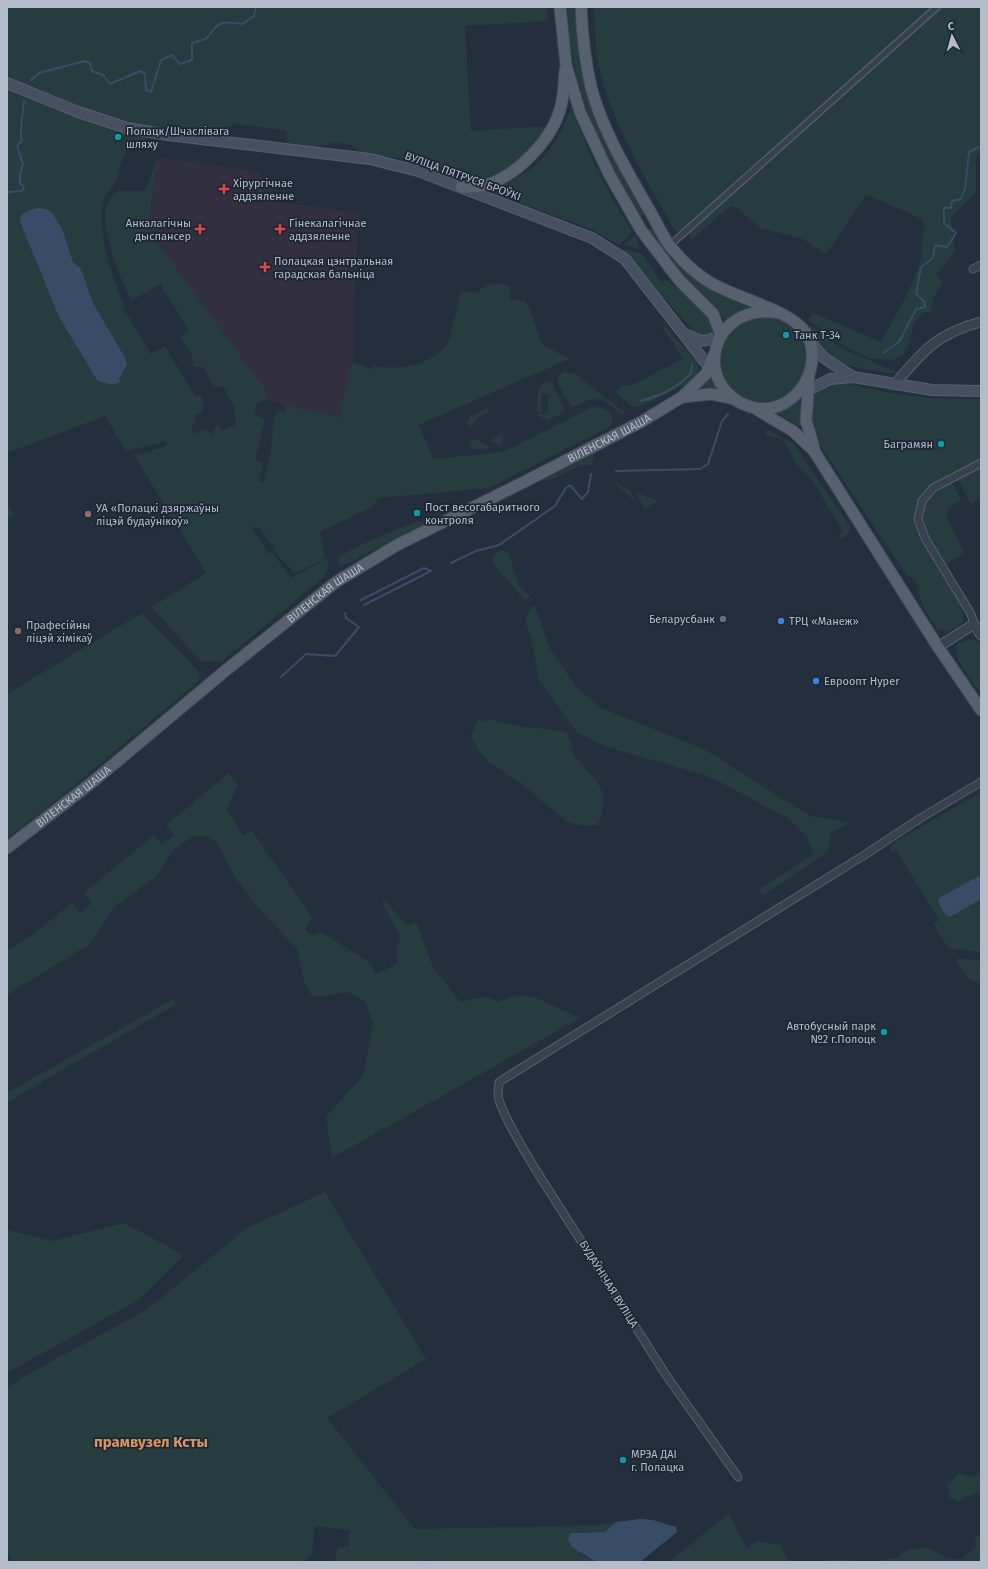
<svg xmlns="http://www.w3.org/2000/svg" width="988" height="1569" font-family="'Fira Sans',sans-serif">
	<rect width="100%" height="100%" fill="#242f3e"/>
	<!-- medical -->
	<path fill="#32303f" d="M158,157L258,172L280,202L359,213L354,304L353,362L339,417L265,400L266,391L146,229Z"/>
	<!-- green -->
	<path fill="#263c3f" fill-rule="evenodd" d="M7,7H547L548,21L465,26L471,131L547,126L535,145L518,161L498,175L482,181H465L398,158L373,155L352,148V145L330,142L329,145L314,146L289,143L286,141L287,131L237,124L223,129L215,135C141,136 75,106 7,79Z
		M566,7H574L580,60L587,90L646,214L640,217C601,150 570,86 566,7Z
		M594,7H932L679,233L675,231C645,176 604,113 596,50C595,36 595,21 594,7Z
		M942,7H981V154L976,156V192L951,217L955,251L936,275L943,282L933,298L931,312H923L914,323L908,347L902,356L893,360L870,358L862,355L833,339L809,320L813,313L881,342L909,291L921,260L924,220L866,194L826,255L803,239L760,228L736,207L730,206L694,238H691L689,234L690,231Z
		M7,88L100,126L147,137V139C123,143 122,159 117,179C115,187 107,191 104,199C95,225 112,281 125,305L122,306L151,354L165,346L195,396H201L204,402L201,414L195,415V422L191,427L194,434L203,429L213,434L216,426L221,427L222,431L229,426L236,428L234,407L223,386L214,388L203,367H194L191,352L180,337L189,331L160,284L131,301C122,280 85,203 120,191C128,189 137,192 145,191L158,157L147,229L267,392L265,400L256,405L255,416L265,419L255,460L263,462L259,481L264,482L271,451L273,425L276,411L285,412L287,405L339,417L353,362L371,369L373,366C398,370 428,367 446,346C451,340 458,302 461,292H476L492,283L510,286V299L526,302L529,307L542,344L569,359L418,425L434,459L503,452L592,407C604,407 617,412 611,426L488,488L379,498L372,507L320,532L325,555L324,559L294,573L274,551L276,549L271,542L270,543L260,528L251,527L269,554L272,552L291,578L327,558L329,564L324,577L221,662L200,661L152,607L206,573L134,455L160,448L167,444L163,441L161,443L126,451L105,416L7,453ZM20,222L63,231L73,263L81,269L93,303L127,365L119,379L97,380L59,317Z
		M571,108L593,161L611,196L630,228L632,232L619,245L593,230L488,191C533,175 554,153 571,108Z
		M653,227L675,259L665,258L648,230Z
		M635,235L640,249L624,245L634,236Z
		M622,249L642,254L662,283L665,280L679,288L710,318L712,324V336H698L621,250Z
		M667,260L677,262L704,285L749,307L725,320L680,276Z
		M721 360a43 43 0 1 1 86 0a43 43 0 1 1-86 0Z
		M809,325L845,350L899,373L894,374L839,364L831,358L820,347L816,336Z
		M665,326L699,364C699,372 698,376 691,382L641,406L632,407L616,392L622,385L630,386L683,359L662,327Z
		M564,372L574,373L625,413L623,415C611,406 602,394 586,401C581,404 577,407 571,406L557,383L558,377Z
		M709,377L711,378L718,391L705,389L702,386Z
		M551,381L565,409L561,414L547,420L539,416L538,414H547L549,395L541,393V412H537L538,394L541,384Z
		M840,382L891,393L929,398L981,399V459L940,479L927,488L921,494L915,510L917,529L962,607L964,622L950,631L938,630L925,611L918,591L920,589L913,577L907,576L816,439C809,412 804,386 840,382Z
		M798,400L802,402V426L801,427L779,414L777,411Z
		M487,408L489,412L477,418L470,428L469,427L467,422L470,416Z
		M767,429L794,444L850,527V532L842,539L839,535L843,531L810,477L796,463L783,439L765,435Z
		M501,434L503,436L501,446L490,441Z
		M475,439L488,446V448L471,450L468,442Z
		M595,453L591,465C573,464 560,480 542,481Z
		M981,467V498L971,504L958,480Z
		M611,480L629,490L637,503Z
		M952,482L961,500L948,508L947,519L964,553L946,564C923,527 903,507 952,482Z
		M635,492L658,501L645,509Z
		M7,502L14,515L7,519Z
		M441,515L349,563L341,565L338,563L339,557L354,548L402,527Z
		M502,550L508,552L519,586L530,596L528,599L525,600L492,563L494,554Z
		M535,606L550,649L577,688L601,708L704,749L810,816L851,823L831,832L828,852L764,895L759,889L813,855L807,837L789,819L720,782L704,775L607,747L577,732L539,681L531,637L525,621L531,607Z
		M142,613L199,672L200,680L58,799L7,838V694Z
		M969,639L976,640L981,645V693C972,680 952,660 957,644Z
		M493,720C517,728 541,727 566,732C567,735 570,739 571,743C572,747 571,752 574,755C594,782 613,786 598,825L582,826L567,822L518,781L489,762L478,750L471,736L477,721Z
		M229,773L238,784L227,809L243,836L252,831L312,917L305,930L312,935L321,932L371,963L376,975L398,963L396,954L400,936L382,903L385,901L406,925L416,922L433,967L460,1002L487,996L498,1002L514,995L534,997L580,1018L332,1158L326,1116L363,1076L373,1024L365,1001L348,992L327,996H312L304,981L297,949L258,907L237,880L216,842L206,836H193L173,850L156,877L114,907L91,943L7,995V951L33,934L72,903L80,913L92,903L84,893L154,835L162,845L174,835L166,825Z
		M981,793V952L948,948L933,924L939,920L896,850L891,853L890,848L893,843Z
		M959,958L981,961V982L971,981L956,962Z
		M173,999L177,1004L7,1102V1093L9,1092Z
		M325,1192L426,1359L327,1418L415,1529L600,1525L616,1522L605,1532H576L585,1557L596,1562H430L426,1559L421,1562H334L338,1548L349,1546V1530L315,1526L312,1555L302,1562H13L7,1553V1388L23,1377L148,1309L247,1228Z
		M124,1223L184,1255L140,1299L7,1373V1230L52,1241Z
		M960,1473L967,1476L981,1474V1492L973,1494L960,1501L950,1498L947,1485Z
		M729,1513L747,1549L757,1541L780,1545L790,1562H669Z
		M981,1533V1562H828L829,1559L874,1562L898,1557L907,1549L929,1548L947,1558L961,1559L977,1546L974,1540Z"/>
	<!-- water -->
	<path fill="#394c67" d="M38,208L46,209L53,214L63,231L73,262L81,269L93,303L125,358L127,365L119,379L120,382C112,386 105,384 97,380L59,317L20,222L21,215L30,210Z
		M981,875V899L950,917L945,914L938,902L939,898Z
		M640,1519L653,1520L676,1527L677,1532L640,1562H596L572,1547L568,1539L571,1533L605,1532L616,1522Z"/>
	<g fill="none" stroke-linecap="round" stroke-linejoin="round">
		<!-- stream -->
		<path stroke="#394c67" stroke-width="2" d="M31,80L39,73L85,61L90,63L92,71L103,75L110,84L140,71L145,74L146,90L151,92L161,60L172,55L180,64L192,60V43L206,39C219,22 220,20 242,24L254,16L256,7
			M7,195L9,192L22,191L24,187L20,183V174L23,164L17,146L22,141C19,131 23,113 24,101
			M883,353L899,342L916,309L925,307L924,301L916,294L921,267L933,258L935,245L947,247L956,233L944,223V208H951L952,201L961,199L965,189L969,152L981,146
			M641,401C659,396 679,387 691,373L692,364
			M616,471L700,469L708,464L722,421L728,414
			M451,563L476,551L499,545L555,506L565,489L570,485L582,499L588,492L591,474
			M361,600L424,568L431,571
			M364,605L431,571
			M281,677L306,654L335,656L359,627L346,618L345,613"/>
		<!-- pedestrian casing -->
		<g stroke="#565f6c" stroke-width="8">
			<path id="pedestrian" d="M669,246L937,7"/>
		</g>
		<!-- minor casing -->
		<g stroke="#565f6c" stroke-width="9">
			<path id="minor" d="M973,269L981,265
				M974,624L971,614L925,538L918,519L922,501L933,488L981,463
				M738,1477L666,1375L534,1167C525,1151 500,1112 498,1095C498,1091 499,1086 499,1082L866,854L919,819L981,782"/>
		</g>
		<!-- tertiary casing -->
		<g stroke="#565f6c" stroke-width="11">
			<path id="tertiary" d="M894,385C922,352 937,333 981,322
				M938,647L974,624L981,635"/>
		</g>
		<!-- secondary casing -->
		<g stroke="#565f6c" stroke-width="12">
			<path id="secondary" d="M7,83L78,112L127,128L168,135L370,159L418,171L592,238L625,259L713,372
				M688,335C701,343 708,342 721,335
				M810,342L824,358L853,377L932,390L981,391
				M803,393L830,379L853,377"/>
		</g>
		<!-- primary casing -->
		<g stroke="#414a57" stroke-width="13">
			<g id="primary">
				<path d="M560,7L566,65L580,112L609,174L641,230L679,280L713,314L721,335"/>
				<path d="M581,7C582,34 585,60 591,87C602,129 626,169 647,206C655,219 661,234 670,246C681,260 696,274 711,283C736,298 791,310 806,333C827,368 792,419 751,407C691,389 708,300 780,313"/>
				<path d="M461,187C468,187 476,187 482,186C516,178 553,139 561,106C564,95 564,82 565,70"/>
				<path d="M809,379L806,420L814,448"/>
				<path d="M683,397L711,394L735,399"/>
				<path d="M756,409L793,431L814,451L938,647L981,710"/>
				<path id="s1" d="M7,848L90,784L225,671L336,582L397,545L520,484L641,422L682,397L706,374L714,355"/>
			</g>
		</g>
		<!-- pedestrian -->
		<use href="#pedestrian" stroke="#38414e" stroke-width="5.5"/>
		<!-- minor -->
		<use href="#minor" stroke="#38414e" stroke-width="7"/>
		<!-- tertiary -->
		<use href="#tertiary" stroke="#38414e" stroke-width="9"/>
		<!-- secondary -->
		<use href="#secondary" stroke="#465061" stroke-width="10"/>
		<!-- primary -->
		<use href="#primary" stroke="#56606e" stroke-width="11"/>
	</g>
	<!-- markers -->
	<g fill="#0f9aa8" stroke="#1d2633" stroke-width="1.5">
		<circle cx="118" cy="137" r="4"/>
		<circle cx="786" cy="335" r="4"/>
		<circle cx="941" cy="444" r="4"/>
		<circle cx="417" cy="513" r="4"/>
		<circle cx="884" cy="1032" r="4"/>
		<circle cx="623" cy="1460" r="4"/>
	</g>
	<g fill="#e0444e" stroke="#1d2633" stroke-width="1.5">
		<path d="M222 183h4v4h4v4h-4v4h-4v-4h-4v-4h4z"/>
		<path d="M198 223h4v4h4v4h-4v4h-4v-4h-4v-4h4z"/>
		<path d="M278 223h4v4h4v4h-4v4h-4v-4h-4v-4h4z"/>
		<path d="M263 261h4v4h4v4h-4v4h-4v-4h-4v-4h4z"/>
	</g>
	<g fill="#8d6e63" stroke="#1d2633" stroke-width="1.5">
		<circle cx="88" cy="514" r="4"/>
		<circle cx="18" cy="631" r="4"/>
	</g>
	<circle fill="#5c6f8a" stroke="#1d2633" stroke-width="1.5" cx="723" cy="619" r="4"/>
	<g fill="#3f7fe0" stroke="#1d2633" stroke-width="1.5">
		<circle cx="781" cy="621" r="4"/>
		<circle cx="816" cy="681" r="4"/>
	</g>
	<g text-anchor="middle" stroke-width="3.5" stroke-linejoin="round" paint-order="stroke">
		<!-- poi labels -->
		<g font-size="11" fill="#b4bcc9" stroke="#1d2633" text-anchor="start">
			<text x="126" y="135">Полацк/Шчаслівага<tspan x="126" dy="13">шляху</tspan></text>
			<text x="233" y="187">Хірургічнае<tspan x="233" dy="13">аддзяленне</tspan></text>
			<text x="191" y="227" text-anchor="end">Анкалагічны<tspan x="191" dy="13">дыспансер</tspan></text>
			<text x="289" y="227">Гінекалагічнае<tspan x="289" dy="13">аддзяленне</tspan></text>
			<text x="274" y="265">Полацкая цэнтральная<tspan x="274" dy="13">гарадская бальніца</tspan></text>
			<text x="794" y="339">Танк Т-34</text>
			<text x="933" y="448" text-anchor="end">Баграмян</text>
			<text x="425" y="511">Пост весогабаритного<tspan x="425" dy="13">контроля</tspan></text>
			<text x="96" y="512">УА «Полацкі дзяржаўны<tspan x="96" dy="13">ліцэй будаўнікоў»</tspan></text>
			<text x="715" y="623" text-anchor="end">Беларусбанк</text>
			<text x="789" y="625">ТРЦ «Манеж»</text>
			<text x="26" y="629">Прафесійны<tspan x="26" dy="13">ліцэй хімікаў</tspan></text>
			<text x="824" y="685">Евроопт Hyper</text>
			<text x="876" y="1030" text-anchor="end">Автобусный парк<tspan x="876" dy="13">№2 г.Полоцк</tspan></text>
			<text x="631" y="1458">МРЭА ДАІ<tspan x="631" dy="13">г. Полацка</tspan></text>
		</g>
		<!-- street labels -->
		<g font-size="11" fill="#b4bcc9" stroke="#1d2633">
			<text transform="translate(463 176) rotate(20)" y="4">ВУЛІЦА ПЯТРУСЯ БРОЎКІ</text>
			<text dy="4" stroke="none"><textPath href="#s1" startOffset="732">ВІЛЕНСКАЯ ШАША</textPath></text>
			<text dy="4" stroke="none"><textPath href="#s1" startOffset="408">ВІЛЕНСКАЯ ШАША</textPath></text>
			<text dy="4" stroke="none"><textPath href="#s1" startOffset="84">ВІЛЕНСКАЯ ШАША</textPath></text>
			<text transform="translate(609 1284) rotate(58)" y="4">БУДАЎНІЧАЯ ВУЛІЦА</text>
		</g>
		<!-- district labels -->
		<g font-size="15" font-weight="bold" fill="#d59563" stroke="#1d2633">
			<text x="151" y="1447">прамвузел Ксты</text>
		</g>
	</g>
	<!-- border -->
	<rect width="988" height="1569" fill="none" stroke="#b4bcc9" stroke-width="16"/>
	<!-- north arrow -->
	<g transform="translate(952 36) rotate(354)" stroke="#1d2633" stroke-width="3" paint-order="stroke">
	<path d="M0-3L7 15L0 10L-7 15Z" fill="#b4bcc9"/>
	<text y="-6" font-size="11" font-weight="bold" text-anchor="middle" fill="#b4bcc9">С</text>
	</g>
</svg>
